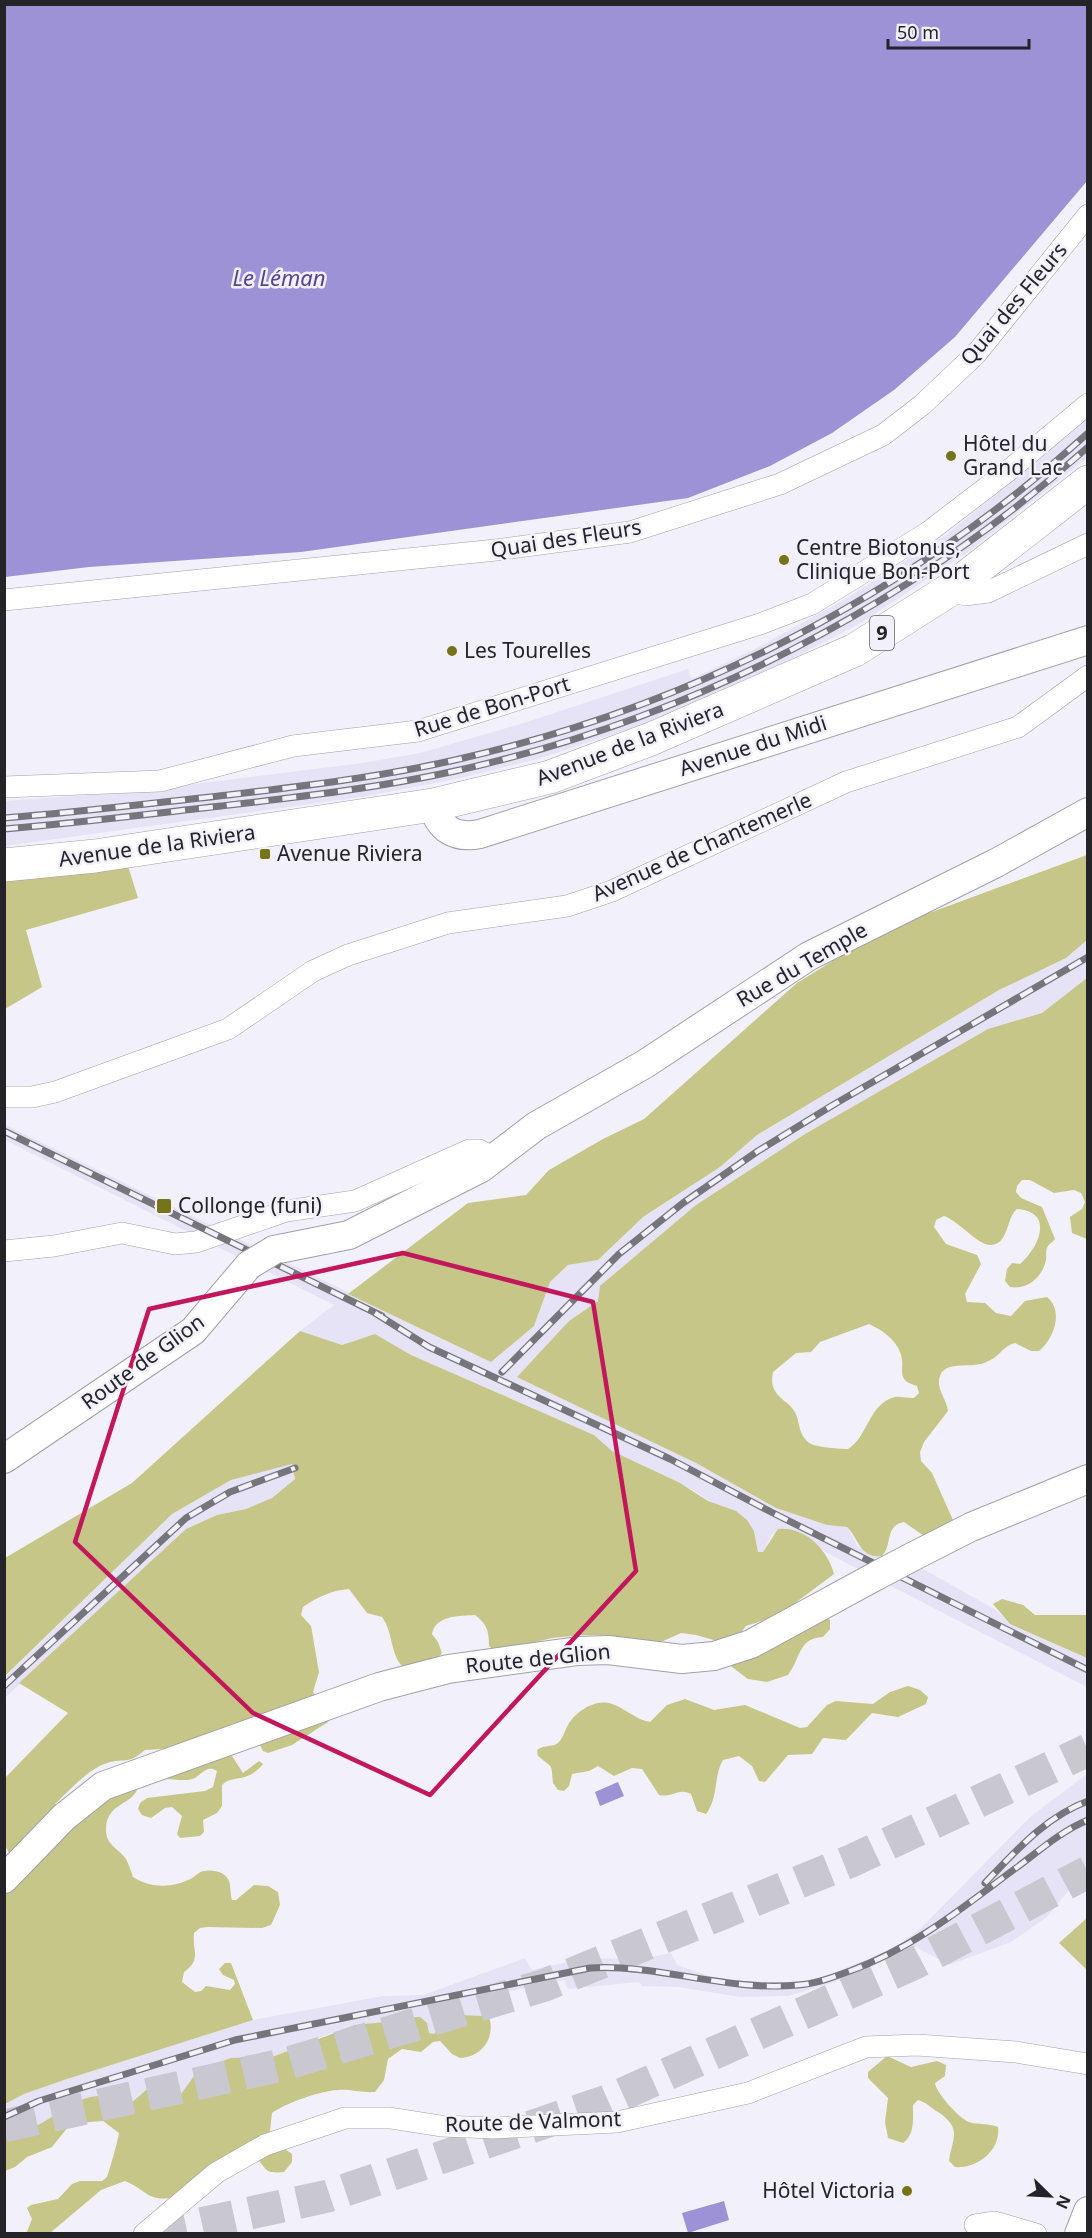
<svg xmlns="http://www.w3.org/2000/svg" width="1092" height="2238" font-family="'Noto Sans',sans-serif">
	<rect width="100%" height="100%" fill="#f2f1fb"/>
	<!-- built -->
	<path fill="#e5e3f5" d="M1087,420V458L971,550L861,623L766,672L644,724L538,759L456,779L362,797L5,846V801L132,792L362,763L420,753L527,722L688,669L691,679L759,647L842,601L946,535Z
		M1087,940V978L1042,1013L988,1029L805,1134L696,1205L598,1301L569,1321L696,1463L776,1508L827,1525L847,1527L858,1547L882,1556L887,1552L904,1558L996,1610L1010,1624L1087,1658V1687L825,1552L813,1541L772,1534L763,1552H758L754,1531L693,1490L612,1451L594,1435L411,1355L375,1334L342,1345L300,1331L334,1305L5,1140L4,1124L417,1326H534L550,1282L568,1265L598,1260L643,1217L720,1167L757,1135L999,990L1066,958Z
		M292,1463L295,1479L272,1498L246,1509L217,1515L186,1529L5,1698V1677L172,1514L231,1480Z
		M1087,1774V1868L1047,1917L1011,1942L949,1965L916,1947L832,1983L788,1996L740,1997L678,1987L642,1986L639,1982L568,1989L564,1980L507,1992L485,2016L461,2015L434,2034L429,2033L415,2017L401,2025L339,2030L272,2057L254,2056L199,2069L181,2094L174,2099L160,2097L149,2091L140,2094L124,2109L106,2096L97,2097L85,2100L30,2129H18L5,2136V2104L24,2094L64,2080L253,2020L383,1996L423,1995L525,1958L532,1970L584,1958L642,1959L671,1953L677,1965L712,1977L744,1981L799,1983L822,1977L894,1949L921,1928L1031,1816Z"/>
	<!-- green -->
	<path fill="#c5c688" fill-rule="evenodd" d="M1087,855V940L1066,958L999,990L757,1135L720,1167L643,1217L598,1260L568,1265L550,1282L534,1326L491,1362L348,1294L468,1203L526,1195L549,1170L603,1139L644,1119L797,983L883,930Z
		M128,866L138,898L26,930L42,987L5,1009L4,879Z
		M1087,978V1239L1072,1233L1070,1217L1082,1209L1085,1202L1081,1193L1074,1190L1054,1193L1030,1180H1022L1017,1186L1016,1192L1021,1198L1042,1207L1055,1239C1053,1242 1050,1243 1048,1246C1045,1250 1047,1256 1046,1260C1042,1278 1027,1290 1010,1287L1005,1281L1007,1269L1012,1263L1020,1264C1039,1247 1055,1212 1017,1209C1006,1218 1009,1243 992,1245C979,1247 959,1221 944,1216L936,1220L934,1227L946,1244L977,1255L981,1264L965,1294L967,1302L985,1303L996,1313L1011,1316L1025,1301L1047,1297C1064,1311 1054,1339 1039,1351H1031L1015,1343C1001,1347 1001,1357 984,1363C968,1369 938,1358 939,1384C940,1394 947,1401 948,1411L924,1442L920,1452L921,1461L932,1473L953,1520L924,1536L904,1522C884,1526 893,1545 882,1556C859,1558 860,1540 847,1527L827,1525L776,1508L696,1463L517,1377L569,1321L598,1301L600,1286L696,1205L805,1134L988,1029L1042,1013ZM869,1324C882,1330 895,1339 900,1352C907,1368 893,1380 917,1386L919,1393L914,1398C908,1398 900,1396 895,1397C869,1403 868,1437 848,1449C841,1449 816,1447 811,1444C796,1435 802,1420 792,1408C787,1402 779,1398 775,1391C771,1384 772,1379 773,1372L796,1353L811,1352L820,1342Z
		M300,1331L342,1345L375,1334L411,1355L594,1435L612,1451L680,1483L708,1501L736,1511L747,1520L754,1531L758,1552H763L778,1529C805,1526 828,1550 834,1574L779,1615L746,1626L738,1636L825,1615L830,1620V1629L823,1637C798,1638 801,1658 788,1675L767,1682L748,1679L732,1667L721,1642L696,1635L681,1633L659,1643L622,1640L609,1635H582L552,1638L495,1652L489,1646C489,1631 487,1624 475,1615C460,1616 435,1615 432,1634L438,1642L442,1653C432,1666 416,1669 401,1665C390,1651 393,1632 382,1617L367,1613L349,1589C333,1590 317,1597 303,1607L301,1615L311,1626L319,1672L313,1692L331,1717L328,1722L292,1745L268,1753L263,1751L259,1743L145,1750C126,1766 126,1757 107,1763C88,1769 69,1791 55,1804L75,1810L138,1787C133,1806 106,1802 106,1830C106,1845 118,1848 126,1859C129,1865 131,1871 133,1877C149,1888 171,1888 188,1880C194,1878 198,1872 204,1871C213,1869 226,1872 229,1881C231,1886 230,1894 232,1900H236L254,1885L268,1886L278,1892L280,1905L271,1925L262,1928L207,1927L200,1928L194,1933C192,1952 202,1959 184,1972L182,1982L195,1992L201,1991L206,1986L230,1990L235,1984L234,1980L223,1975L219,1969L225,1963H231L253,2020L64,2080L24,2094L5,2104L4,1862L10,1855L5,1845V1778L68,1713L19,1683L186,1529L217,1515L246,1509L272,1498L295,1479L292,1464L231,1480L172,1514L6,1675L5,1558L132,1483Z
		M1002,1599L1023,1605L1035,1615H1087V1658L1010,1624L993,1604Z
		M908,1686L920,1690L928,1697L926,1704L898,1717L872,1713L846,1740L823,1738L812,1754L788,1755L765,1782L759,1781L752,1766L739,1756L723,1760C713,1777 719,1797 706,1814L697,1811L691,1794C679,1787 672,1798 659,1795L642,1769L632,1768L614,1776L598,1766L589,1771L572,1774L569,1786L564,1791L558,1790L553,1783C551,1763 554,1769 538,1756L537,1750C544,1744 554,1748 559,1742C563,1738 565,1730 568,1725C576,1711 596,1698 612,1704C625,1708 636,1720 650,1722L667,1705L685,1699L714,1710L745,1705L800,1728L807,1727L827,1705L836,1701L873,1704L890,1692Z
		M225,1753L232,1756L243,1773L259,1761L263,1764C245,1785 235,1773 222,1785V1806L217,1813L203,1820L204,1832L200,1836L180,1838L177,1834L182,1816L172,1807L165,1808L151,1818L142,1815L138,1809L140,1803L147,1798L205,1791L213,1787L217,1771C207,1765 203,1773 195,1778C187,1782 174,1779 165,1779Z
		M1087,1918V1970L1059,1943Z
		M461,2015L485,2016L490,2020C494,2040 481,2057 460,2058L452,2054L440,2041L433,2042L421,2052L402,2049L388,2059L384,2080L375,2092C362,2093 350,2089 338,2090C320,2091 286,2103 272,2113L270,2131L278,2144L292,2154V2162L284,2172C263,2174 268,2169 256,2158L175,2197C148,2203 147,2190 125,2181L101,2190L50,2233L26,2234L32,2219L27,2208L31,2205L58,2199L72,2184L80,2181H102L107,2177C109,2172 119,2137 119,2133L103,2121L76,2123L68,2127L52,2147L27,2157L15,2167L5,2171V2136C13,2129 22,2132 31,2128C54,2120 84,2088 110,2098L117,2106L124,2109L146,2090L160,2097L174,2099L181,2094L199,2069L231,2058L272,2057L355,2025L387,2022L401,2025L415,2017H420L427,2023L429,2033L434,2034L448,2019Z
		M887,2056L911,2067L937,2061L946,2065L945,2076L935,2083C936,2093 960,2119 969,2122C979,2125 988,2123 998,2127C1001,2151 976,2169 955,2167L949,2161C952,2138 963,2129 938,2112C931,2108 926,2102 918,2100L913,2105C913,2118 915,2135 903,2143L888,2138L885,2122L888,2098L868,2078V2072Z"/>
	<!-- water -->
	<path fill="#9c92d5" d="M4,5H1087V181L955,337L894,390L832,433L770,466L688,498L301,552L89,567L5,577Z
		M618,1782L624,1796L600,1806L595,1792Z
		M724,2201L729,2220L688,2233L682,2213Z"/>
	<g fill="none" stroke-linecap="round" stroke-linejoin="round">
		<!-- highway-tunnel -->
		<path stroke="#c9c8d1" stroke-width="33" stroke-dasharray="33 16" stroke-linecap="butt" d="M4,2126L282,2065L545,1985L851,1861L1088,1750
			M154,2234L328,2196L607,2101L915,1963L1088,1872"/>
		<!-- street casing -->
		<g stroke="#a1a0aa" stroke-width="22">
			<path id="street" d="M951,589L965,595L988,592L1088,544
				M4,600L496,550L630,532L780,484L883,435L922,405L976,354L1088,215
				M4,787L160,781L293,746L418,731L760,624L812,604L927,533L1008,471L1088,404
				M4,1097H32L55,1092L228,1029L313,971L348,955L448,923L567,906L612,891L846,782L1018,727L1088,676
				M4,1251L54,1246L122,1233L175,1244L196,1242L286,1211L355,1201L469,1150H479L496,1159
				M975,2225L995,2222L1036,2234
				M144,2234L216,2173L265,2145L345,2118H390L441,2126L493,2128L617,2122L748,2093L866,2047L917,2045L1016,2052L1088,2064"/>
		</g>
		<!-- secondary casing -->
		<g stroke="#a1a0aa" stroke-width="30">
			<path id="secondary" d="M433,805C439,829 455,839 480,834L1088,640
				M274,1250L349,1235L481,1168L536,1126L645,1064L809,956L996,863L1088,812
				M4,1459L193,1331L249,1265
				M912,1557L971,1527L1088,1479
				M4,1879L64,1817L103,1786L379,1687L448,1669L578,1651L608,1650L682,1659L714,1656L751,1644L876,1576
				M1079,2234L1088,2211"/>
		</g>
		<!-- primary casing -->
		<g stroke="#a1a0aa" stroke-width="34">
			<path id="primary" d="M4,865L95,856L433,805L550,777L651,739L855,650L951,589L1088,482"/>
		</g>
		<!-- street -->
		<use href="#street" stroke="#fff" stroke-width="21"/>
		<!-- secondary -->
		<use href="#secondary" stroke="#fff" stroke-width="28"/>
		<!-- primary -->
		<use href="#primary" stroke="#fff" stroke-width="33"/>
		<!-- rail casing -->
		<g stroke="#76757c" stroke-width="7">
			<path id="rail" d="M4,818C79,812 153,803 228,795C304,786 380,777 455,760C690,707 909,595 1088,433
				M4,829C77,823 149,814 221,806C299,797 378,788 455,771C690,719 908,607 1088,447
				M4,1131L382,1316
				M375,1313L429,1347L670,1459L775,1514L1088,1670
				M502,1372L619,1254L683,1203L758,1151L833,1105L1088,957
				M4,1686L186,1518L230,1492L295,1468
				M985,1883C1016,1851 1045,1817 1088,1801
				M4,2117L39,2101L235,2040L590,1968C661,1964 727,1992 798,1985C816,1984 833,1977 850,1971C915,1947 962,1908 1016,1868C1039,1851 1061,1831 1088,1820"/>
		</g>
		<!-- rail -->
		<use href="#rail" stroke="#f2f1fb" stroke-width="4.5" stroke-dasharray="14" stroke-linecap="butt"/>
		<!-- secondary-bridge casing -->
		<g stroke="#a1a0aa" stroke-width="30" stroke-linecap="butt">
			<path id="secondary-bridge" d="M249,1265L274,1250
				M876,1576L912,1557"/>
		</g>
		<!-- secondary-bridge -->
		<use href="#secondary-bridge" stroke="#fff" stroke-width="28"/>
	</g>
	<!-- marked area -->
	<path fill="none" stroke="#c2185b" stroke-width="4.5" stroke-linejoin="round" d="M403,1253L593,1302L636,1571L430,1795L253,1713L75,1542L149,1309Z"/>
	<!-- markers -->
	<g fill="#767419" stroke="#f2f1fb" stroke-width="2">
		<circle cx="951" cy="456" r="6"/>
		<circle cx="784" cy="560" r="6"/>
		<circle cx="452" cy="651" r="6"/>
		<rect x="259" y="848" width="12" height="12" rx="3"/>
		<rect x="156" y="1198" width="16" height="16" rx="3"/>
		<circle cx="907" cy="2191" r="6"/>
	</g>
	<g text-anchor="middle" stroke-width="5" stroke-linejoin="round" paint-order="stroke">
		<!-- shield labels -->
		<rect fill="#f2f1fb" stroke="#626267" stroke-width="1.5" x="870" y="616" width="24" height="34" rx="4.5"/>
		<g font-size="20" font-weight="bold" fill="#242428">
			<text x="882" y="640">9</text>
		</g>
		<!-- street labels -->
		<g font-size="21" fill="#242428" stroke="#f2f1fb">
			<text transform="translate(1014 304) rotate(-50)" y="7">Quai des Fleurs</text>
			<text transform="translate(566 539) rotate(-9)" y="7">Quai des Fleurs</text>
			<text transform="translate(492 707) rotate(-17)" y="7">Rue de Bon-Port</text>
			<text transform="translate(630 744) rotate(-21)" y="7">Avenue de la Riviera</text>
			<text transform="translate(753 746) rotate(-18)" y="7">Avenue du Midi</text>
			<text transform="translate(157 846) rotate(-8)" y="7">Avenue de la Riviera</text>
			<text transform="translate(702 847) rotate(-24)" y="7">Avenue de Chantemerle</text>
			<text transform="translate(802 965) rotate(-30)" y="7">Rue du Temple</text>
			<text transform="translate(143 1362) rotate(-36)" y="7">Route de Glion</text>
			<text transform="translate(538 1659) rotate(-6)" y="7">Route de Glion</text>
			<text transform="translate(533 2122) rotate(-2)" y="7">Route de Valmont</text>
		</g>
		<!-- poi labels -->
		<g font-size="21" fill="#242428" stroke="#f2f1fb" text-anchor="start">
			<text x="963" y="451">Hôtel du<tspan x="963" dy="24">Grand Lac</tspan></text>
			<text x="796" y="555">Centre Biotonus,<tspan x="796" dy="24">Clinique Bon-Port</tspan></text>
			<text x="464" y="658">Les Tourelles</text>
			<text x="277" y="861">Avenue Riviera</text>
			<text x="178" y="1213">Collonge (funi)</text>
			<text x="895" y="2198" text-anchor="end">Hôtel Victoria</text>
		</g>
		<!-- water labels -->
		<g font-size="22" font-style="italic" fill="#554394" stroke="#f2f1fb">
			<text x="279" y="286">Le Léman</text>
		</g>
	</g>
	<!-- border -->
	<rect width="1092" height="2238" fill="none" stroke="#242428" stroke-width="12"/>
	<!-- north arrow -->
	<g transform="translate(1050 2196) rotate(114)" stroke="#f2f1fb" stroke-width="4.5" paint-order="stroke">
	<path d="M0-4.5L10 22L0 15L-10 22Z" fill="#242428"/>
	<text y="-9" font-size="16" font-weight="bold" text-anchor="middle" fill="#242428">N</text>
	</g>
	<!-- scale -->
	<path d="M888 39v9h141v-9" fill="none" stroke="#242428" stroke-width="3"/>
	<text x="897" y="39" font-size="18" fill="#242428" stroke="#f2f1fb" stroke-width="4.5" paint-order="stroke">50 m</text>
</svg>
